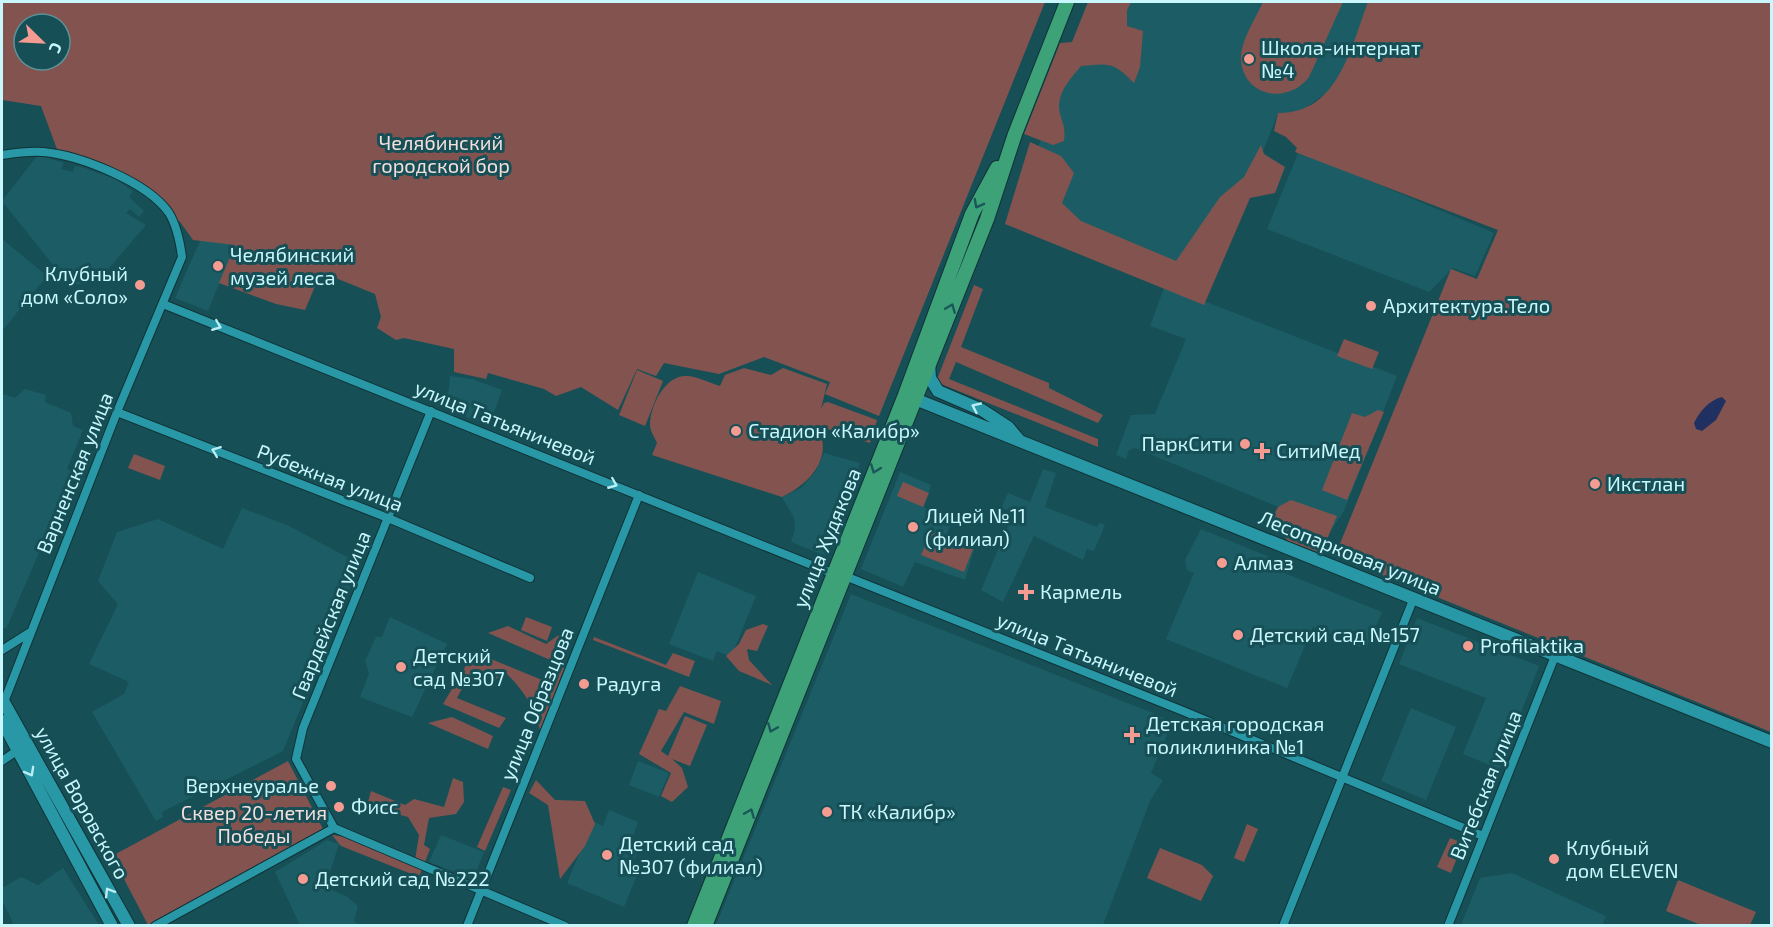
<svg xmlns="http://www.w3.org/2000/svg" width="1773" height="927" font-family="'Exo 2',sans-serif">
	<rect width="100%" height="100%" fill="#164f56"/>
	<!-- built -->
	<path fill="#1c5d65" d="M1097,2H1369L1351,53L1332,89L1305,108L1293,113H1278L1204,301L1397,376L1344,511L1332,529L1135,448L1129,450L1126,459L1116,455L1131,415L1155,414L1186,339L1150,326L1165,285L1008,221Z
		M1299,151L1494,233L1475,276L1453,268L1429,292L1267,229Z
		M38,155L64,163L61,169L73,172L75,166L81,167L115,179L133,191L129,197L144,211L139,217L130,209L126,213L146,225L99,280L70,286L2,201Z
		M203,234L237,240L208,311L175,298Z
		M2,239L47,276L2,331Z
		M450,376L472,379L502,390L489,426L439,406L449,390Z
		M25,389L46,395L45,402L71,413L73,426L83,430L67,469L74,472L6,629L2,627V396L3,394L15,398Z
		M824,453L860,463L826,556L791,542L795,530L794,518L782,497L801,488L816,471Z
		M1043,469L1056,473L1045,507L1097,527L1099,523L1105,525L1094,551L1087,549L1083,560L1034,536L1003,602L981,590L1014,512L1001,508L1008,493L1030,502Z
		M900,472L931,485L924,507L952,521L947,534L975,546L965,580L915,562L903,587L861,569Z
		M242,508L289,526L360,564L283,751L162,812L163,817L156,821L92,712L124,694L129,682L89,664L118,604L98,581L117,532L158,519L223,549Z
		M1201,529L1284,563L1282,572L1382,612L1366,649L1313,627L1287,688L1166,639L1194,573L1187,570L1185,560Z
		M698,572L756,596L731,657L717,651L713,661L669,644Z
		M851,594L1173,721L1151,773L1163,780L1150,801L1103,925H716Z
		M390,617L447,644L412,717L360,697L369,673L365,661L376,637H382Z
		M1417,618L1539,666L1499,769L1463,754L1486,698L1399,664Z
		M1411,708L1456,727L1426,800L1381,781Z
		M638,761L669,773L659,797L629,785Z
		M609,810L638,822L632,839L641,843L631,868L639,871L624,907L567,883L593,821L603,826Z
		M441,835L484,852L473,879L429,862Z
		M327,840L339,844L325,887L346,896L358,906L354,921L359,925H300L275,872Z
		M63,868L99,925H14L2,900V888L21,877L38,885Z
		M1512,873L1606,916L1602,925H1461L1480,878Z"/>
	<!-- green -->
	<path fill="#83544f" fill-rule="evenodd" d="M2,2H1045L879,416L825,394L830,382L764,357L719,374L664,363L656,376L637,369L618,410L581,387L556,396L544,389L488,373L486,379L454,372V349L404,338L396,340L377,328L381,317L375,294L321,272L305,310L276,304L219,283L235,245L193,240L180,222L129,178L58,152L41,106L2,100ZM24,24H60V60H24Z
		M1088,2H1131L1127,10V26L1143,31L1140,67L1134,83C1114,62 1109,63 1081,66C1071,78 1058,92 1059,108C1061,123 1066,123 1064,141L1053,145L1024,134L1060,43L1072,42Z
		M1263,2H1343L1309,77C1288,105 1242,97 1241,58C1241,40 1256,18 1263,2Z
		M1368,2H1771V732L1335,556L1451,269L1477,279L1498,230L1295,152L1297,148L1286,137L1274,131L1278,113C1338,114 1351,47 1368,2Z
		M1030,142L1061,156L1074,173L1062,203L1081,221L1176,261L1220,197L1244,177L1261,145L1264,154L1285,167L1275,193L1250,198L1204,305L1005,224Z
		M974,285L983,289L961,347L1049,383V388L1103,415L1098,423L956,362L949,379L1098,439V447L936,382Z
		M1344,339L1379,352L1372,369L1337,356Z
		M744,368L771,375L783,368L827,384L821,409L824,403L828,402L877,420L870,443L818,426C833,458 811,483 782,497L652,455L657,443C655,438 650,431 650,425C650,406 665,374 688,376C698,377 710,383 720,386L725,375Z
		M637,370L663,381L645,426L619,415Z
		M1378,410L1384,412L1347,500L1322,490L1352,413L1365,417Z
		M134,454L165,466L160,480L128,468Z
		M903,482L929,493L923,507L897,496Z
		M1291,500L1337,516L1321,553L1288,541L1271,520L1278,507Z
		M931,532L973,549L964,572L921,555Z
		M526,617L552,627L547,641L521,630Z
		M763,624L768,626L757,651L747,649L749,660L772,685L739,671L726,656L739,644L746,630Z
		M508,626L546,644L563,632L566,664L540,730C533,705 524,691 506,673L486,685L467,679L457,698L506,718L499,728L443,704L474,652L547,682L555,662L488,633Z
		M594,637L666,665L673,653L695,661L689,677L593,640Z
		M680,686L721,701L714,724L684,712L661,751L668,756L685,716L707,725L690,766L672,759L682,768L688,787L672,802L661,796L671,773L639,754L659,709L666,711Z
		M452,717L493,736L488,749L428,723Z
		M288,761L324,831L148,925L112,856Z
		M453,778L463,782L464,802L456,814L429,818L424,845L430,849L419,877L341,846L332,835L352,838L414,866L419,835L408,817L367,806L371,791L405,805L414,799L444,807Z
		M536,780L555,800L585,801L595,824L585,846L560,879L548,805L529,793Z
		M503,787L511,790L485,851L477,847Z
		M1247,824L1258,829L1244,862L1234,858Z
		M1450,838L1463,843L1451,873L1437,867Z
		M1160,848L1202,865L1213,876L1201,901L1147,878Z
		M1678,880L1756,912L1750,925H1701L1666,911Z"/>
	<!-- water -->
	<path fill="#203060" d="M1722,397L1726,401L1716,420L1702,431L1696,429L1694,423C1700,411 1709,400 1722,397Z"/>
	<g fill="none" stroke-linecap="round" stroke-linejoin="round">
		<!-- minor casing -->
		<g stroke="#113236" stroke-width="10">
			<path id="minor" d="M2,155C15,153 29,151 43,152C79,155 148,182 169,213C177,226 180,242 182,257L117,412L4,702
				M163,304L834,574
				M117,412L388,518L530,578
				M845,576L1183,711L1483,836
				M2,650L29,633
				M2,761L18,750
				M334,828L296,759L303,728L431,411
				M155,926L334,828L565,926
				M467,926L639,495
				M1283,926L1413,600
				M1448,926L1555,656"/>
		</g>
		<!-- secondary casing -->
		<g stroke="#113236" stroke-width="14">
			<path id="secondary" d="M929,363L930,378L938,391L982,410L1008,427L1019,440
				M915,399L1772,742
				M2,699L129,926
				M2,721L112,926"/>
		</g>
		<!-- primary casing -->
		<g stroke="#113236" stroke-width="16">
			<path id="primary" d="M694,926L905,395L972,214L997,168
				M705,926L987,219L1015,134L1067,2"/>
		</g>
		<!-- minor -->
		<use href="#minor" stroke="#2898a6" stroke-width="8"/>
		<!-- secondary -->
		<use href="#secondary" stroke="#2898a6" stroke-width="12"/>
		<!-- primary -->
		<use href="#primary" stroke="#3ea279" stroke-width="14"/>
	</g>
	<!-- one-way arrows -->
	<defs><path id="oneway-chevron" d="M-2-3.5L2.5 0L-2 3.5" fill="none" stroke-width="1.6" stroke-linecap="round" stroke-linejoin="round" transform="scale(1.5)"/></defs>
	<g stroke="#1a575a">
		<use href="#oneway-chevron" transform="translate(978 204) rotate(118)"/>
		<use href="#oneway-chevron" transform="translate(951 308) rotate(-68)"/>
		<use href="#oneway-chevron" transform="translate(875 469) rotate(111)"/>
		<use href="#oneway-chevron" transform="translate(772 728) rotate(112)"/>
		<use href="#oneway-chevron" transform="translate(750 813) rotate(-68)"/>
	</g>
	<g stroke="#b8eef4">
		<use href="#oneway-chevron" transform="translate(217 326) rotate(22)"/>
		<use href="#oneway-chevron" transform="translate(976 407) rotate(-155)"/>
		<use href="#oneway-chevron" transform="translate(216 451) rotate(-159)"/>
		<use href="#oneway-chevron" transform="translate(613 484) rotate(22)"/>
		<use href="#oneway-chevron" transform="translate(30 772) rotate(61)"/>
		<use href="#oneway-chevron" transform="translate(109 892) rotate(-121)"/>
	</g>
	<!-- markers -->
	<g fill="#f59c92" stroke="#164f56" stroke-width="2">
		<circle cx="1249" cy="59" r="6"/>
		<circle cx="218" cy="266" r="6"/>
		<circle cx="140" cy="285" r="6"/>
		<circle cx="1371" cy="306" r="6"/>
		<circle cx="736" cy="431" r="6"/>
		<circle cx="1245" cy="444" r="6"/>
		<path d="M1259 442h6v6h6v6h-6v6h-6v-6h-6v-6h6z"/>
		<circle cx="1595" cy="484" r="6"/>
		<circle cx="913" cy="527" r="6"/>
		<circle cx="1222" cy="563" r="6"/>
		<path d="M1023 583h6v6h6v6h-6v6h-6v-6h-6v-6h6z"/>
		<circle cx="1238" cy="635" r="6"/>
		<circle cx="1468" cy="646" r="6"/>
		<circle cx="401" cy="667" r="6"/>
		<circle cx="584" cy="684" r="6"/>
		<path d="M1129 726h6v6h6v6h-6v6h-6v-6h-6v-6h6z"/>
		<circle cx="331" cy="786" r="6"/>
		<circle cx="339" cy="807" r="6"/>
		<circle cx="827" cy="812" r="6"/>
		<circle cx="607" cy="855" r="6"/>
		<circle cx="1554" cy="859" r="6"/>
		<circle cx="303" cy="879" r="6"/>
	</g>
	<g text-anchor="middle" stroke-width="6" stroke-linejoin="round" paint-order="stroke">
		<!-- poi labels -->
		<g font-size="20" fill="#c8f7fd" stroke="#164f56" text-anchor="start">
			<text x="1261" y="55">Школа-интернат<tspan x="1261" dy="23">№4</tspan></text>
			<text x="230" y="262">Челябинский<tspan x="230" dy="23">музей леса</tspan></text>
			<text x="128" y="281" text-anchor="end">Клубный<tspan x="128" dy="23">дом «Соло»</tspan></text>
			<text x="1383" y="313">Архитектура.Тело</text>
			<text x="748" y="438">Стадион «Калибр»</text>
			<text x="1233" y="451" text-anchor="end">ПаркСити</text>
			<text x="1276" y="458">СитиМед</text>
			<text x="1607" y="491">Икстлан</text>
			<text x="925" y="523">Лицей №11<tspan x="925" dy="23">(филиал)</tspan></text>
			<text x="1234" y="570">Алмаз</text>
			<text x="1040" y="599">Кармель</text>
			<text x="1250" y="642">Детский сад №157</text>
			<text x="1480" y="653">Profilaktika</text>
			<text x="413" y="663">Детский<tspan x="413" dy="23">сад №307</tspan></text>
			<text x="596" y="691">Радуга</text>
			<text x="1146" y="731">Детская городская<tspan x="1146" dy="23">поликлиника №1</tspan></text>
			<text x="319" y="793" text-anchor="end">Верхнеуралье</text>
			<text x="351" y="814">Фисс</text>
			<text x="839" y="819">ТК «Калибр»</text>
			<text x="619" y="851">Детский сад<tspan x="619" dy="23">№307 (филиал)</tspan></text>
			<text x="1566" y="855">Клубный<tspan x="1566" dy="23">дом ELEVEN</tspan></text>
			<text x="315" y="886">Детский сад №222</text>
		</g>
		<!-- park labels -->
		<g font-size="20" fill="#f4dfdc" stroke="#164f56">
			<text x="441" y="150">Челябинский<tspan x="441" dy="23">городской бор</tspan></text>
			<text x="254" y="820">Сквер 20-летия<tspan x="254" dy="23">Победы</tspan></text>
		</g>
		<!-- street labels -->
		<g font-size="20" fill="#c8f7fd" stroke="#164f56">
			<text transform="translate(505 423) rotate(22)" y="7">улица Татьяничевой</text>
			<text transform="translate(75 473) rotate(-68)" y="7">Варненская улица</text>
			<text transform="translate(330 478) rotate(21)" y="7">Рубежная улица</text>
			<text transform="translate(827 538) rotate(-68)" y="7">улица Худякова</text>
			<text transform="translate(1350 553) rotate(22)" y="7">Лесопарковая улица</text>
			<text transform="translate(331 615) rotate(-68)" y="7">Гвардейская улица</text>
			<text transform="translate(1087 655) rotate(22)" y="7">улица Татьяничевой</text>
			<text transform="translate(537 704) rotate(-68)" y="7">улица Образцова</text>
			<text transform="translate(1486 785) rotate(-68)" y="7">Витебская улица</text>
			<text transform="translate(82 803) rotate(61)" y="7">улица Воровского</text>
		</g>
	</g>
	<!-- border -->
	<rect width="1773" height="927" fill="none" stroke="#c8f7fd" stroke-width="6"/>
	<!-- north arrow -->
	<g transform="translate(42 42) rotate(114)"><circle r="28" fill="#164f56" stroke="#5d9299" stroke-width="1.5"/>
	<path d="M0-4.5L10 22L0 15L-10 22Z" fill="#f59c92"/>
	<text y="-9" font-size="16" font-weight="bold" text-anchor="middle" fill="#c8f7fd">С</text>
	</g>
</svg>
